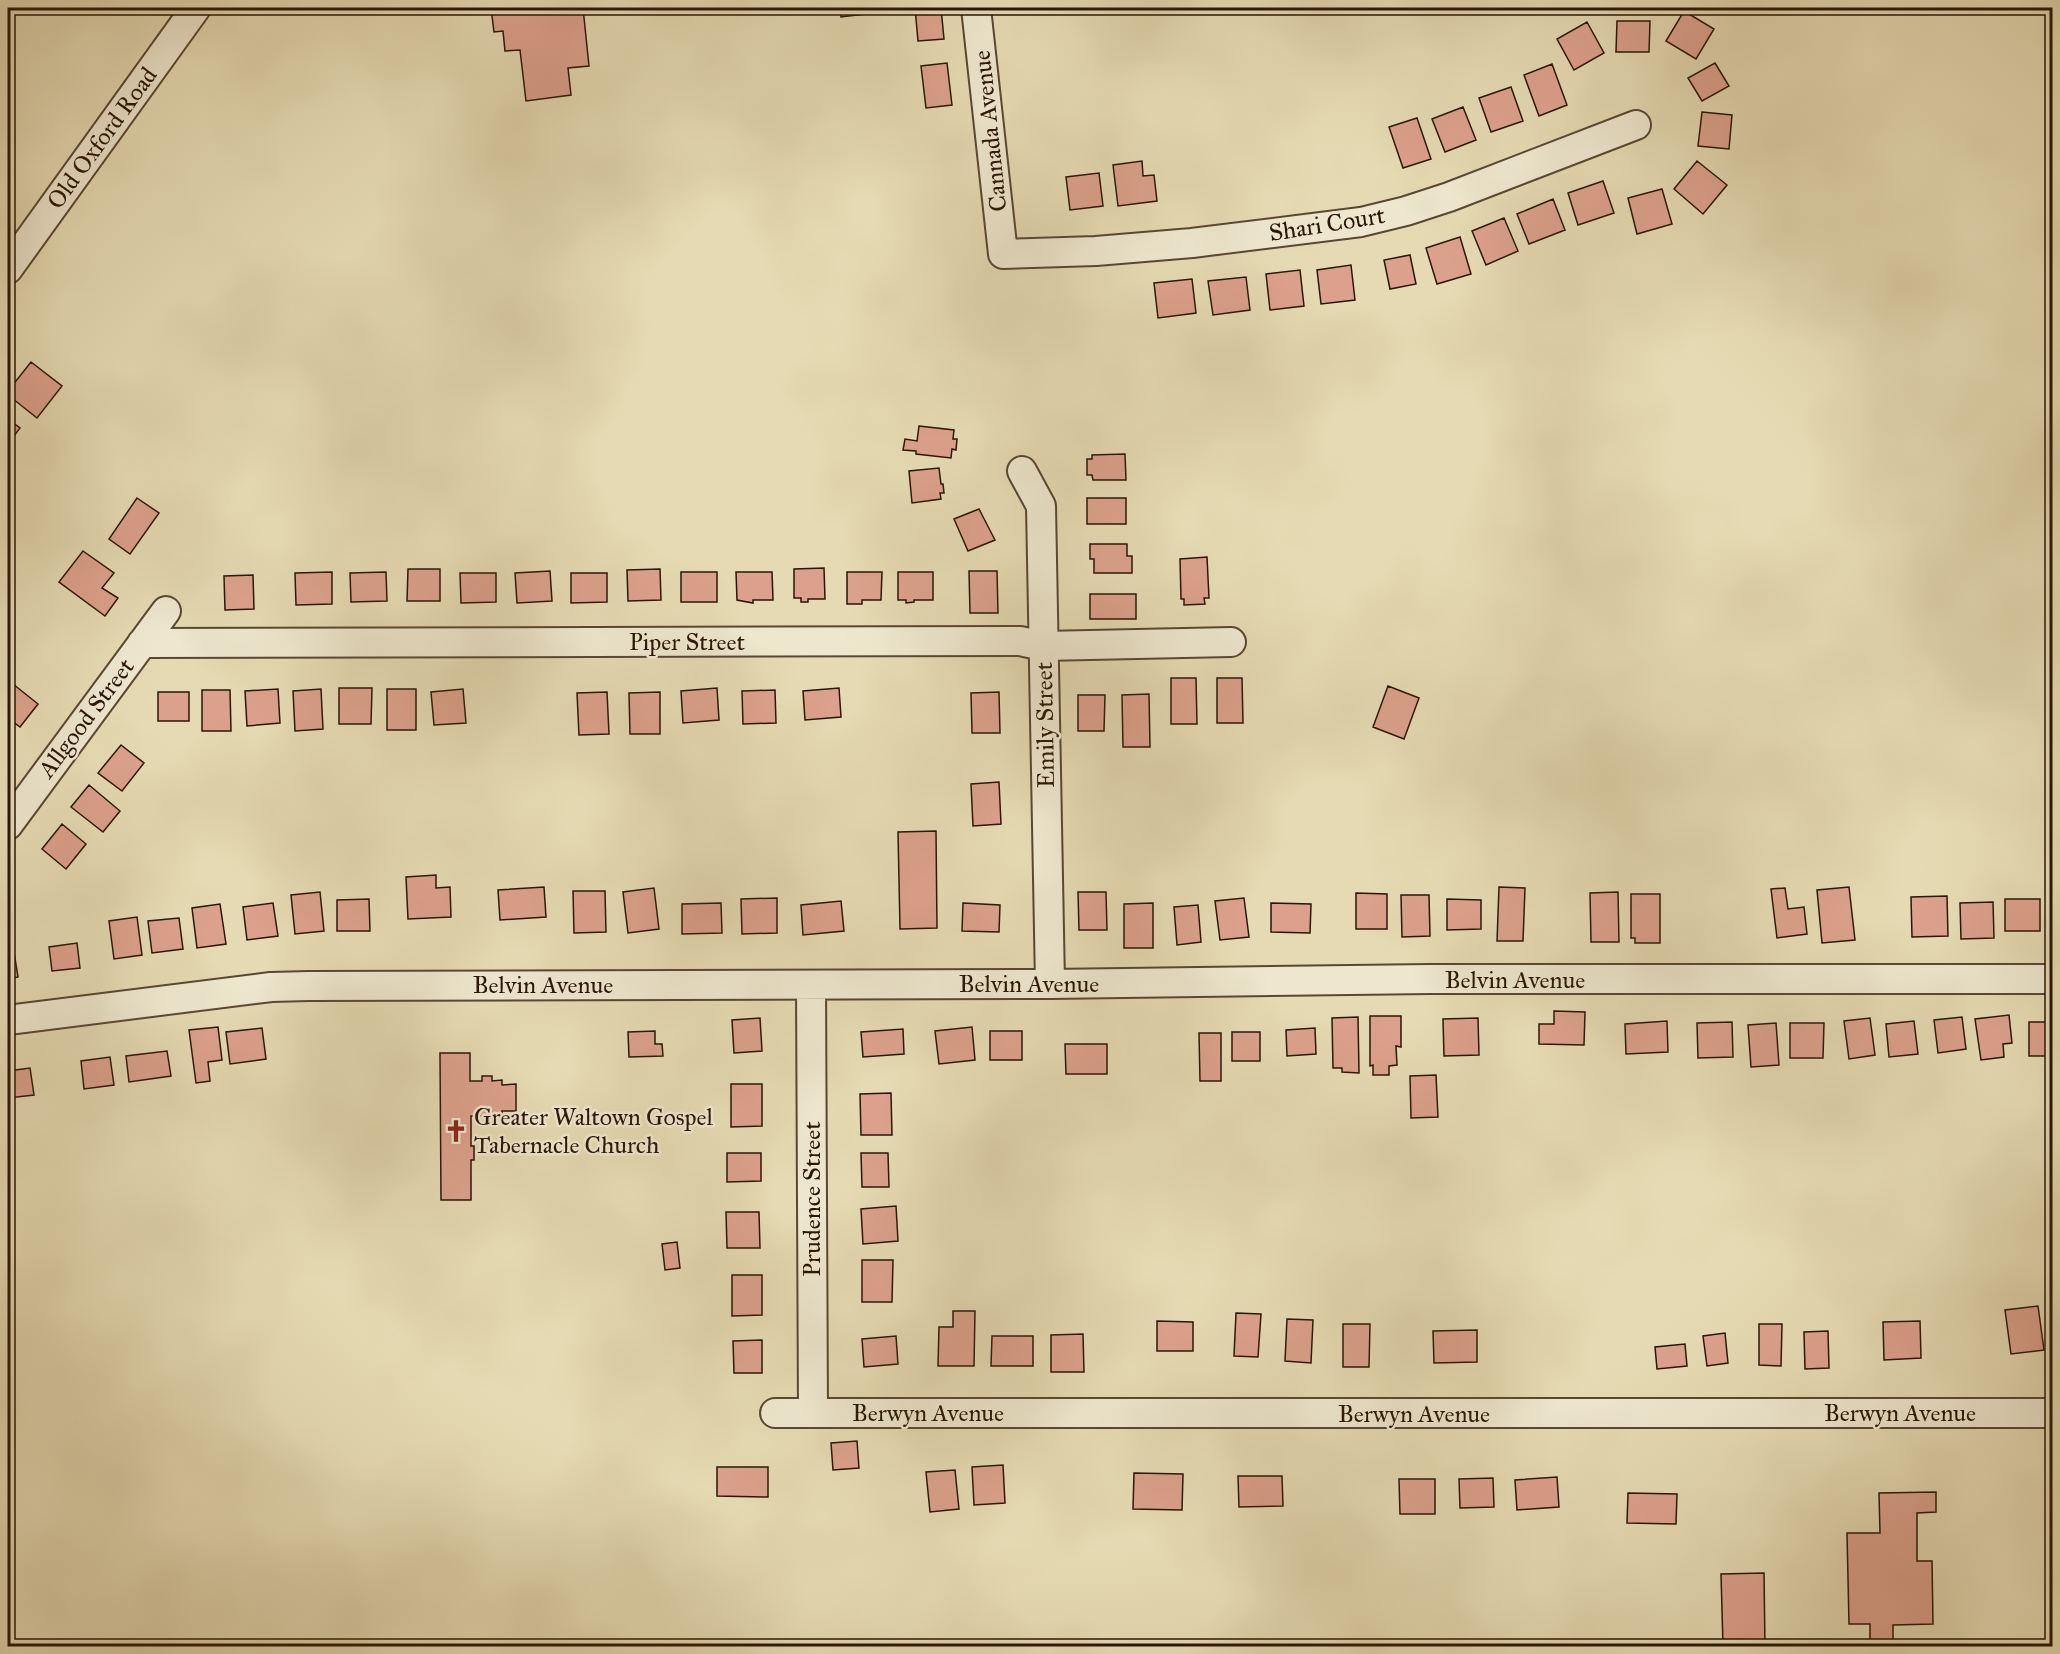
<svg xmlns="http://www.w3.org/2000/svg" width="2060" height="1654" font-family="'IM FELL Great Primer',serif">
	<rect width="100%" height="100%" fill="#e5dab3"/>
	<filter id="stains"><feTurbulence type="fractalNoise" baseFrequency=".00333" numOctaves="4"/><feColorMatrix values="0 0 0 0 .2 0 0 0 0 .09 0 0 0 0 .02 0 0 0 .5 -.17"/></filter>
	<radialGradient id="worn" r=".72"><stop offset=".6" stop-color="#630" stop-opacity="0"/><stop offset="1" stop-color="#630" stop-opacity=".3"/></radialGradient>
	<!-- building -->
	<path fill="#dca18c" stroke="#2a1607" stroke-width="1.5" d="M491,8H583L589,66L568,68L571,95L526,101L520,50L505,51L503,31L494,32Z
		M840,8H874V13L841,17Z
		M915,8H941L944,39L918,41Z
		M2048,8H2052V38Z
		M1684,11L1714,29L1696,59L1666,41Z
		M1617,21H1650L1649,52H1616Z
		M1587,22L1604,53L1574,70L1557,39Z
		M947,63L952,105L926,108L921,66Z
		M1715,63L1729,86L1702,101L1688,78Z
		M1552,64L1567,105L1539,116L1524,75Z
		M1511,87L1523,121L1491,132L1479,98Z
		M1463,107L1476,140L1445,152L1432,119Z
		M1702,112L1732,115L1729,149L1698,146Z
		M1417,118L1431,159L1403,168L1389,127Z
		M1142,161L1143,176L1154,175L1157,201L1118,206L1113,165Z
		M1697,161L1727,185L1703,214L1674,189Z
		M1099,173L1103,206L1070,210L1066,177Z
		M1603,181L1614,213L1578,225L1568,193Z
		M1662,189L1672,224L1637,234L1628,198Z
		M1553,199L1565,230L1529,244L1517,214Z
		M1504,218L1518,251L1486,265L1472,231Z
		M1460,237L1471,274L1437,284L1426,248Z
		M1410,255L1416,284L1390,289L1384,260Z
		M1351,265L1355,300L1321,304L1317,270Z
		M1300,270L1304,306L1270,310L1266,274Z
		M1246,277L1250,310L1213,315L1208,281Z
		M1192,279L1196,313L1158,318L1154,283Z
		M31,362L62,386L37,418L8,395V391Z
		M8,419L20,428L8,444Z
		M919,426L954,430L953,439H957L956,450L952,449L951,458L916,454V451L903,450L905,439L917,441Z
		M1125,454L1126,480H1093L1092,475H1087V459H1092V455Z
		M939,468L941,484H943L944,493H940L941,499L912,503L909,471Z
		M137,498L159,513L130,554L109,539Z
		M1087,498H1126V524H1087Z
		M979,509L995,540L968,551L954,519Z
		M1090,544H1127V556H1132V573H1094V559H1090Z
		M83,551L114,573L102,588L118,598L105,616L59,582Z
		M1207,557L1209,598H1204L1205,604L1184,605V599H1181L1180,559Z
		M824,568L825,599H808V602H801V598H794V569Z
		M408,569H440V601H407Z
		M660,569L661,600L628,601L627,570Z
		M550,571L552,601L517,603L515,573Z
		M969,571H997L998,613H970Z
		M332,572V604L296,605L295,573Z
		M386,572L387,601L351,602L350,573Z
		M681,572H717V602H681Z
		M736,572H772L773,600H753V603L737,600Z
		M847,572H882L881,600H862V604H847Z
		M898,572H933V600H914V602L906,603V600H898Z
		M460,573H496V602L461,603Z
		M571,573H607V602L571,603Z
		M253,575L254,609L225,610L224,576Z
		M1090,594H1136V619H1090Z
		M1171,678H1196L1197,724H1171Z
		M1217,678H1242L1243,723H1217Z
		M8,680L38,704L20,727L8,718Z
		M1388,686L1419,698L1404,739L1373,727Z
		M339,688H372L371,724H339Z
		M717,688L719,720L683,723L681,691Z
		M839,688L841,717L805,720L803,691Z
		M278,689L280,723L247,726L245,691Z
		M321,689L323,729L295,731L293,691Z
		M387,689H416V730H387Z
		M463,689L466,723L434,725L431,692Z
		M202,690H230L231,731H202Z
		M775,690L776,723L743,724L742,691Z
		M158,692H189V721H158Z
		M607,692L609,734L579,735L577,693Z
		M660,692V734H630L629,693Z
		M999,692L1000,733H972L971,693Z
		M1149,694L1150,747H1123L1122,695Z
		M1078,695H1105L1104,731H1078Z
		M121,745L144,763L122,791L98,773Z
		M999,782L1001,824L973,826L971,784Z
		M89,785L120,811L103,832L71,807Z
		M62,824L86,844L66,869L42,849Z
		M936,831L937,928L900,929L898,832Z
		M436,875V888L450,887L451,917L408,919L406,877Z
		M544,887L546,917L500,920L498,890Z
		M1499,887L1525,888L1523,941H1497Z
		M1849,887L1855,940L1822,943L1817,890Z
		M654,888L659,929L628,933L623,892Z
		M1785,888L1788,909L1804,907L1807,934L1777,938L1771,889Z
		M573,891H605L606,932L574,933Z
		M320,892L324,931L295,934L291,895Z
		M1078,892H1106L1107,930H1079Z
		M1618,892L1619,942H1591L1590,893Z
		M1356,893L1387,894V929H1356Z
		M1631,894H1660V943H1635V938H1631Z
		M1401,895H1429L1430,936L1402,937Z
		M1947,896L1948,936L1912,937L1911,897Z
		M777,898V933L742,934L741,899Z
		M1244,898L1249,937L1220,940L1215,901Z
		M369,899L370,931H337V900Z
		M1447,899L1481,900V929L1447,930Z
		M2005,899H2040V931H2005Z
		M841,901L844,931L803,935L801,905Z
		M1993,902L1994,938L1961,939L1960,903Z
		M273,903L278,936L247,940L243,907Z
		M721,903L722,933L682,934V904Z
		M963,903L1000,905L999,932L962,931Z
		M1153,903V948H1124V904Z
		M1271,903L1311,904L1310,933L1271,932Z
		M220,904L226,944L197,948L192,908Z
		M1198,905L1201,942L1177,945L1174,907Z
		M137,917L142,955L114,959L109,921Z
		M179,918L183,949L152,953L148,921Z
		M77,943L80,968L52,971L49,947Z
		M13,946L18,977L8,979V947Z
		M1554,1011L1585,1012L1584,1045L1539,1044V1024H1554Z
		M2009,1015L2012,1043L2003,1044L2004,1057L1981,1060L1975,1019Z
		M1370,1016H1401V1047L1396,1046L1397,1065L1389,1066V1075H1373V1065L1370,1066Z
		M1358,1017L1359,1073L1342,1072V1068H1333L1332,1018Z
		M1962,1017L1966,1049L1938,1053L1934,1020Z
		M760,1018L762,1051L734,1053L732,1020Z
		M1478,1018L1479,1055L1444,1056L1443,1019Z
		M1870,1018L1875,1055L1849,1059L1844,1021Z
		M1667,1021L1668,1052L1626,1054L1625,1024Z
		M1914,1021L1918,1054L1889,1057L1886,1024Z
		M1732,1022L1733,1057L1698,1058L1697,1023Z
		M2029,1022H2052V1056H2029Z
		M1776,1023L1779,1065L1751,1067L1748,1025Z
		M1790,1023H1824L1823,1058H1790Z
		M218,1027L222,1060L208,1062L210,1081L196,1083L189,1030Z
		M972,1027L975,1060L939,1064L935,1031Z
		M262,1028L266,1059L230,1064L226,1032Z
		M1315,1028L1316,1054L1287,1056L1286,1030Z
		M903,1029L904,1054L863,1057L861,1032Z
		M655,1031V1044H662L663,1056L629,1057L628,1032Z
		M990,1031H1022V1060H990Z
		M1232,1032H1260V1061H1232Z
		M1199,1033H1221V1081H1200Z
		M1065,1044H1107V1074H1066Z
		M167,1051L171,1076L129,1082L126,1056Z
		M440,1053H470V1081H482V1076H492V1081L502,1080V1085L516,1084V1111H502V1116H471V1146H474V1160H471V1200H441Z
		M110,1057L114,1085L84,1089L81,1061Z
		M30,1068L34,1095L8,1098V1071Z
		M1436,1075L1438,1117L1411,1118L1410,1076Z
		M731,1084H762V1126L731,1127Z
		M891,1093L892,1135H861L860,1094Z
		M727,1153H761V1181L727,1182Z
		M861,1153H888L889,1187H862Z
		M896,1206L898,1241L863,1244L861,1209Z
		M726,1212H759L760,1248H727Z
		M677,1242L680,1268L665,1270L662,1244Z
		M862,1260H893L892,1302H862Z
		M732,1275H762V1315L732,1316Z
		M2038,1306L2044,1350L2011,1354L2005,1310Z
		M953,1311H975L974,1366H938L939,1327H953Z
		M1236,1313L1261,1314L1258,1357L1234,1356Z
		M1287,1319L1313,1320L1311,1363L1285,1361Z
		M1157,1321L1193,1322V1351H1157Z
		M1920,1321L1921,1358L1884,1360L1883,1322Z
		M1343,1324H1370L1369,1367H1343Z
		M1759,1324H1782L1781,1366L1759,1365Z
		M1477,1330V1362L1434,1363L1433,1331Z
		M1828,1331L1829,1368L1805,1369L1804,1332Z
		M1725,1333L1728,1363L1707,1366L1703,1336Z
		M1083,1334L1084,1372H1051V1335Z
		M896,1336L898,1364L864,1367L862,1339Z
		M992,1336H1033V1366H991Z
		M762,1340V1373H734L733,1341Z
		M1685,1344L1687,1366L1657,1369L1655,1347Z
		M857,1441L859,1468L833,1470L831,1443Z
		M1003,1465L1005,1503L974,1505L972,1467Z
		M717,1467H768V1497L717,1496Z
		M955,1470L959,1509L930,1512L926,1472Z
		M1134,1473L1183,1474L1182,1510L1133,1509Z
		M1238,1476H1282L1283,1506L1239,1507Z
		M1557,1477L1559,1507L1517,1510L1515,1480Z
		M1493,1478L1494,1507L1460,1508L1459,1479Z
		M1399,1479H1435V1514H1400Z
		M1936,1492V1512L1917,1513V1561H1932L1933,1624L1893,1625V1646H1870V1624H1849L1847,1533H1880L1879,1493Z
		M1628,1493L1677,1494L1676,1524L1627,1523Z
		M1764,1573L1765,1646H1723L1721,1574Z"/>
	<g fill="none" stroke-linecap="round" stroke-linejoin="round">
		<!-- minor casing -->
		<g stroke="#594732" stroke-width="32">
			<path id="minor" d="M976,8L1003,254L1096,251L1192,243L1361,222L1406,211L1449,197L1636,125
				M8,269L196,8
				M1022,471L1041,506L1050,984
				M142,643L1020,641L1043,646L1231,642
				M8,825L166,611
				M811,985L813,1413
				M8,1020L271,987L309,986L1050,984L1430,979H2052
				M775,1413H2052"/>
		</g>
		<!-- minor -->
		<use href="#minor" stroke="#eee7ce" stroke-width="28"/>
	</g>
	<!-- icons -->
	<defs>
		<g id="church-bare" transform="scale(1.8)"><path d="M-1.2-6h2.4v3.5h3.3v2.4h-3.3V6h-2.4V-.1h-3.3v-2.4h3.3Z" fill="#8f2418" stroke="#eee7ce" stroke-width="2.5" paint-order="stroke"/></g>
	</defs>
	<g fill-rule="evenodd">
		<use href="#church-bare" x="456" y="1131"/>
	</g>
	<g text-anchor="middle" stroke-width="5" stroke-linejoin="round" paint-order="stroke">
		<!-- street labels -->
		<g font-size="24" fill="#2a1607" stroke="#eee7ce">
			<text transform="translate(990 131) rotate(-96)" y="8">Cannada Avenue</text>
			<text transform="translate(102 138) rotate(-54)" y="8">Old Oxford Road</text>
			<text transform="translate(1327 224) rotate(-9)" y="8">Shari Court</text>
			<text x="687" y="650">Piper Street</text>
			<text transform="translate(86 718) rotate(-53)" y="8">Allgood Street</text>
			<text transform="translate(1045 725) rotate(-91)" y="8">Emily Street</text>
			<text x="1515" y="988">Belvin Avenue</text>
			<text x="1029" y="992">Belvin Avenue</text>
			<text x="543" y="993">Belvin Avenue</text>
			<text transform="translate(812 1199) rotate(-90)" y="8">Prudence Street</text>
			<text x="928" y="1421">Berwyn Avenue</text>
			<text x="1900" y="1421">Berwyn Avenue</text>
			<text x="1414" y="1422">Berwyn Avenue</text>
		</g>
		<!-- poi labels -->
		<g font-size="24" fill="#2a1607" stroke="#eee7ce" text-anchor="start">
			<text x="474" y="1125">Greater Waltown Gospel<tspan x="474" dy="28">Tabernacle Church</tspan></text>
		</g>
	</g>
	<!-- margin -->
	<rect width="2060" height="1654" fill="none" stroke="#e5dab3" stroke-width="30"/>
	<rect x="9" y="9" width="2042" height="1636" fill="none" stroke="#2a1607" stroke-width="3"/>
	<rect x="15" y="15" width="2030" height="1624" fill="none" stroke="#2a1607" stroke-width="1.5"/>
	<rect width="100%" height="100%" filter="url(#stains)"/>
	<rect width="100%" height="100%" fill="url(#worn)"/>
</svg>
